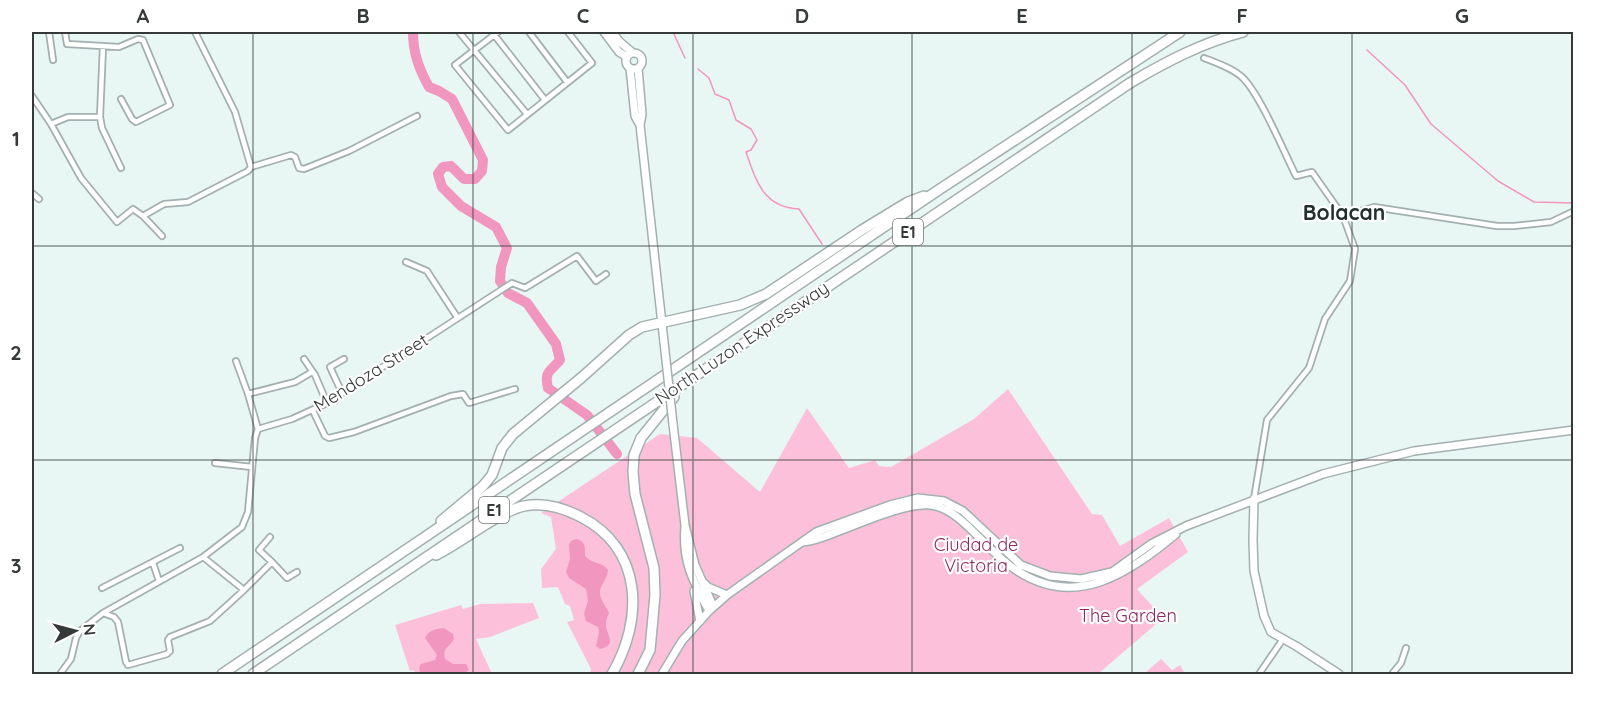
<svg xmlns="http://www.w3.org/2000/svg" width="1605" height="706" font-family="Quicksand,sans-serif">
	<rect width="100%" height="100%" fill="#e8f6f4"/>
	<!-- green -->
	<path fill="#fdc0da" d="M1008,389L1092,514L1102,515L1120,546L1169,518L1188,552L1137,589L1163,618L1098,674H590L591,669L567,622L574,620L570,606L565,604L558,587L542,588L541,569L556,549L551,517L541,513L660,434L697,438L760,492L807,408L849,468L875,460L879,466L891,467L974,419Z
		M533,603L539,618L490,637L476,639L492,674H415L414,670L410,671L395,625L461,605L463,609L480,604Z
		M1161,659L1172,670L1180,665L1185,674H1144Z"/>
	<!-- water -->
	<path fill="#f196bf" d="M576,539C586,541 585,548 585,556C593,565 602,561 608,570C608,579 599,585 600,594C601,601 606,606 609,613C608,616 606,619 606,623C605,635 619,644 600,649L596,646L599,632L598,627L586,621L584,614L588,601L586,589L569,578L566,572L570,559L569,545L571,541Z
		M444,628L453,634L454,639C449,648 442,648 445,659L453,664H466L469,670C458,678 447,672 436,673C431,673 427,674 421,674L419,668L421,664L435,660L437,655L425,638C429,630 435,629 444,628Z"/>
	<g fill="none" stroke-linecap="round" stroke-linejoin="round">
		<!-- stream -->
		<path stroke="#f196bf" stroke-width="1.5" d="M673,32L685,58
			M1367,50L1405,85L1431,124L1498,181L1534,202L1574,203
			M698,69L709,78L715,94L729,100L736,120L751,129L757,140L751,150L746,152C756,181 763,207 799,209L822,244"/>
		<!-- river -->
		<path stroke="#f196bf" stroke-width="10" d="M413,32C413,53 419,69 429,87L439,91L452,99L483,160L482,171L475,179H464L451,166L443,167L438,174L442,187L461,206L496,227L507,248L501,267L500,281L508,293L527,303L556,344L560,360C550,372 544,371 548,388L587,415L617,454"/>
		<!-- street casing -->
		<g stroke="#a4b0af" stroke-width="8">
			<path id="street" d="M49,32L53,60
				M65,32L67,44L119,47L138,39L143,40L170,105L136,122L132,119L121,99
				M195,32L235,112L251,167
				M459,32L527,114
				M492,32L545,100
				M498,32L455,65L508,130L592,63L568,32
				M529,32L567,82
				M103,46L100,117L102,128L121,168
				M1204,58C1217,63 1232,68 1242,77C1260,94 1284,152 1296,176L1312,172L1343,216L1355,249L1350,281L1325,319L1309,368L1267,420L1254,499
				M32,96L51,124L81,178L117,222L133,209L143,216L164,204L188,202L248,171L251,167L291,155L295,157L299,168L304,169L349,151L417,116
				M51,124L68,117H100
				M32,193L39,199
				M143,216L162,236
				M1343,216L1374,207L1497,226H1514L1551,222L1574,211
				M406,262L427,271L457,317
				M304,359L315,375L327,403
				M236,361L248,394
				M342,393L330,367L344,359
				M313,411L325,436L329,438L354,432L451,396L463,394L469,403L515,389
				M258,429L248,394L295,382L312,372
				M215,463L252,467
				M272,562L287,578L297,572
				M153,563L159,581
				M102,588L180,548
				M244,590L272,562L259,550L270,537
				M103,613L114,617L118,622L126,662L128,665L167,654L170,651L168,640L170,637L210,621L244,590L203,557
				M60,674L71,659L76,638L80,631L103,613L203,557L242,527L248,512L255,438L258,429L292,419L327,403L512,283L525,288L577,256L596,281L606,274
				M1259,674L1283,639
				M1392,674L1401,663L1406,648"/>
		</g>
		<!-- secondary casing -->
		<g stroke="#a4b0af" stroke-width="10">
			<path id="secondary" d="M604,32L619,52L627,57
				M612,32L620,42L633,53
				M626 61a8 8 0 1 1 16 0a8 8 0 1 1-16 0Z
				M630,68L635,116L640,125
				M638,68L642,114L640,125L664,342
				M673,424L685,525L695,565L713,606
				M1254,499L1253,540L1254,571L1264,616L1271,632L1296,646L1339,674
				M685,527C682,562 693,581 709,611
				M803,542C814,541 824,537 834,533C859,524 904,503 930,505C951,507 967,526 982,540C993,551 1003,562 1016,570C1076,610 1129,573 1176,534
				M704,583L708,587L727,595
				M694,591L700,621
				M662,674L682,641L709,611L727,595L816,532L890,505L918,498L944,501L963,511L1021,565L1050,576L1081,579L1112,572L1151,544L1186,526L1323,474L1414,451L1574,430"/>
		</g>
		<!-- highway casing -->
		<g stroke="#a4b0af" stroke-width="12">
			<path id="highway" d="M441,521L483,486L492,475L502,448L513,434L581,378L629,335L642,327L740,305L766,294L862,230L908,202L924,196
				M436,555C461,543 500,511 524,506C543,502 564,508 581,517C643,549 644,619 612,674
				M222,674L940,189L1180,32
				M253,674L1130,83C1167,61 1202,43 1243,32
				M638,674L650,650L655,595L654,568L635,494L633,472L634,455L641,438L674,397"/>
		</g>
		<!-- street -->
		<use href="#street" stroke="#fff" stroke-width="4.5"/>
		<!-- secondary -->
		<use href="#secondary" stroke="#fff" stroke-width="7"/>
		<!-- highway -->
		<use href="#highway" stroke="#fff" stroke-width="9"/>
		<!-- secondary-bridge casing -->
		<g stroke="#a4b0af" stroke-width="10" stroke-linecap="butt">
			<path id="secondary-bridge" d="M664,342L673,424"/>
		</g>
		<!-- secondary-bridge -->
		<use href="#secondary-bridge" stroke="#fff" stroke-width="7"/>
	</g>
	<!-- grid -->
	<path fill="none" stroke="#353a39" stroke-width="1.5" stroke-opacity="0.55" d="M253,32V674M473,32V674M693,32V674M912,32V674M1132,32V674M1352,32V674M32,246H1574M32,460H1574"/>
	<g text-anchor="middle" stroke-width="4.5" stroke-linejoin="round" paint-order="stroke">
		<!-- shield labels -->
		<g fill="#fff" stroke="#727574" stroke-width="1.5">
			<rect x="893" y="219" width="30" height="26" rx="4.5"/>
			<rect x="479" y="497" width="30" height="26" rx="4.5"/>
		</g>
		<g font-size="16" font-weight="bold" fill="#353a39">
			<text x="908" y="238">E1</text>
			<text x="494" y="516">E1</text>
		</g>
		<!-- street labels -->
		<g font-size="18" fill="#353a39" stroke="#fff">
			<text transform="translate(742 343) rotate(-34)" y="6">North Luzon Expressway</text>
			<text transform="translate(371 373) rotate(-32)" y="6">Mendoza Street</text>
		</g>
		<!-- park labels -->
		<g font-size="18" fill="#902860" stroke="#fff">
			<text x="976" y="551">Ciudad de<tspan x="976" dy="21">Victoria</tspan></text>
			<text x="1128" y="622">The Garden</text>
		</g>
		<!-- quarter labels -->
		<g font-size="21" font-weight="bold" fill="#242e2e" stroke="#fff">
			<text x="1344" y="220">Bolacan</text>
		</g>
	</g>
	<!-- border -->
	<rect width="1605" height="706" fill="none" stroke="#ffffff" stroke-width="66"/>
	<!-- north arrow -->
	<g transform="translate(75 631) rotate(84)" stroke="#ffffff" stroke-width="4.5" paint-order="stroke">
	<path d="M0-4.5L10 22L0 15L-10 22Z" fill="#353a39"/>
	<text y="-9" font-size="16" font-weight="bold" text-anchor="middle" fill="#353a39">N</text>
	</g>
	<rect x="33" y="33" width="1539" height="640" fill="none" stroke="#353a39" stroke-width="2"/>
	<g font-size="20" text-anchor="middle" font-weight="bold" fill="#353a39">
		<text x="143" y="23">A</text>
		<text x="363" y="23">B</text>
		<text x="583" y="23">C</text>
		<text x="802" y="23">D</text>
		<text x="1022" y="23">E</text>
		<text x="1242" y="23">F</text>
		<text x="1462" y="23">G</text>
		<text x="16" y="146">1</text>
		<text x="16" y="360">2</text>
		<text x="16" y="573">3</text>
	</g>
</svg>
